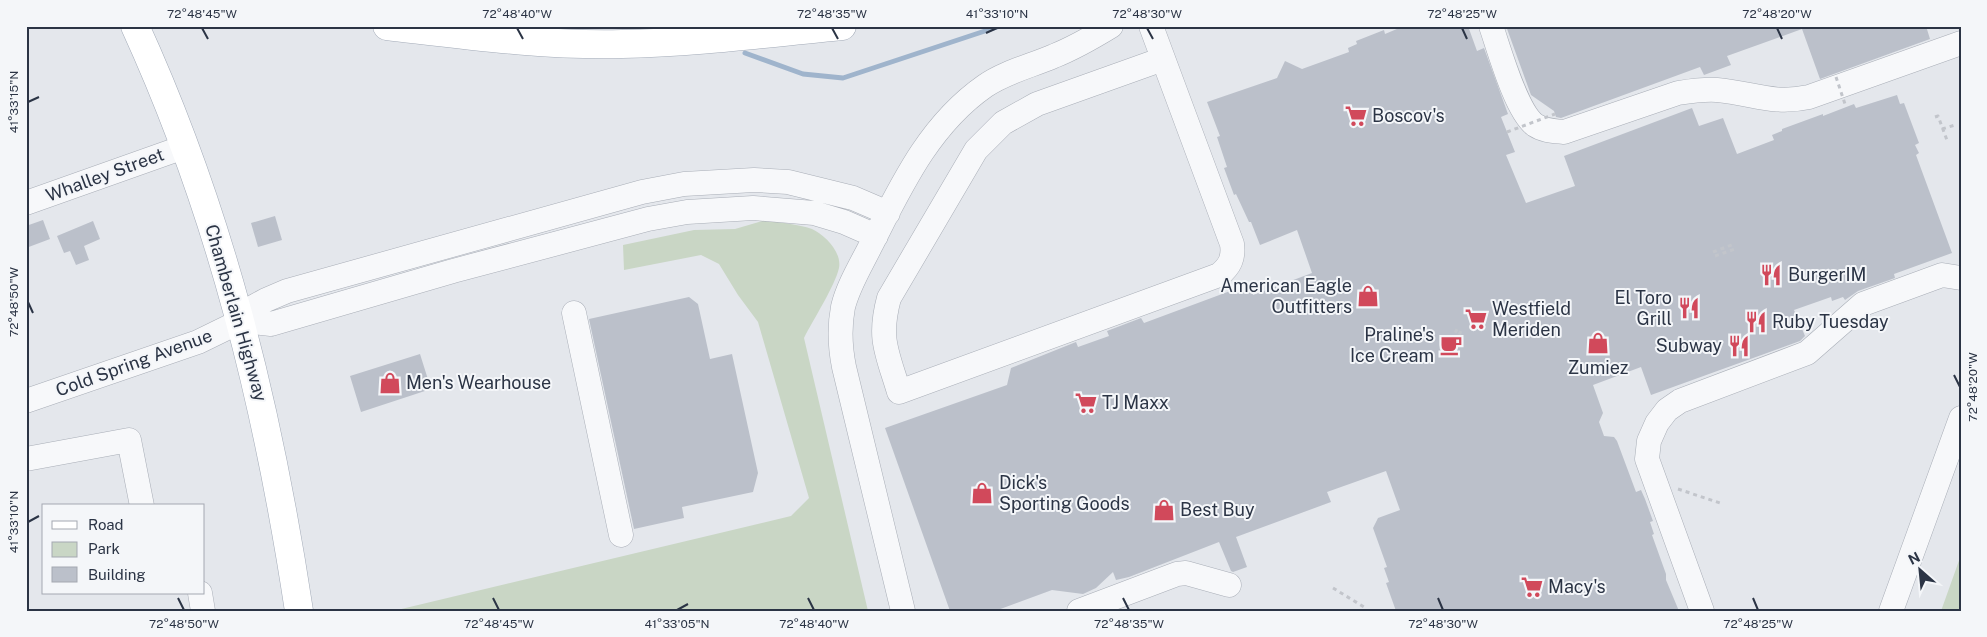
<svg xmlns="http://www.w3.org/2000/svg" width="1987" height="637" font-family="'Public Sans',sans-serif">
	<rect width="100%" height="100%" fill="#e4e7ec"/>
	<!-- green -->
	<path fill="#c9d6c5" d="M766,220C780,223 798,224 812,229C825,235 842,252 839,268C835,286 813,320 804,338L868,611H393L791,516L809,498L758,322L738,295L719,264L701,255L624,270L623,245L694,230L735,229Z
		M1961,555V611H1941Z"/>
	<g fill="none" stroke-linecap="round" stroke-linejoin="round">
		<!-- stream -->
		<path stroke="#9fb4cc" stroke-width="5" d="M745,53L803,74L843,78L1000,26"/>
	</g>
	<!-- building -->
	<path fill="#bbc0ca" d="M1404,26H1468L1477,51L1484,48L1508,114L1501,117L1515,152L1506,155L1526,203L1575,186L1564,156L1692,108L1699,126L1723,118L1737,154L1774,140L1772,135L1782,131V129L1823,114V116L1854,104L1856,108L1897,95L1900,104L1904,103L1919,143L1915,145L1919,153L1916,155L1952,253L1894,274L1895,278L1858,291L1845,300L1843,297L1832,301L1831,297L1794,310L1805,336L1800,341L1767,353L1651,395L1641,367L1593,385L1603,413L1599,422L1604,436L1614,437L1617,441L1636,492L1641,490L1645,499L1653,521L1650,522L1654,534L1652,535L1666,574V580L1679,611H1396L1386,583L1389,582L1384,568L1387,567L1373,528L1378,518L1400,510L1386,471L1327,492L1331,502L1236,537L1247,567L1233,572L1231,571L1219,542L1129,577L1116,580L1113,572L1096,588L1083,594L1052,590L995,611H950L885,428L1007,385L1011,368L1076,342L1078,347L1109,336L1107,331L1141,318L1144,323L1249,284L1253,295L1312,273L1297,230L1260,245L1251,222H1249L1236,194L1234,195L1224,168L1227,167L1217,137L1220,136L1207,102L1277,78L1285,61L1302,69L1349,52L1348,48L1357,44L1356,41L1384,30L1385,34Z
		M1506,26H1926L1930,39L1820,79L1802,29L1727,56L1731,65L1704,75L1700,67L1561,118L1556,117L1554,111L1531,95Z
		M275,216L282,240L258,247L251,223Z
		M43,220L50,239L26,248V226Z
		M93,221L100,239L84,246L89,260L76,265L70,251L64,253L57,236Z
		M689,297L698,304L710,359L732,354L758,473L753,492L682,507L684,518L634,529L589,319Z
		M420,354L431,389L361,412L350,376Z"/>
	<g fill="none" stroke-linecap="round" stroke-linejoin="round">
		<!-- minor casing -->
		<g stroke="#a9aeb7" stroke-width="25">
			<path id="minor" d="M1151,26L1232,244C1234,258 1230,266 1219,275L899,392C887,352 878,339 889,298L976,150L1003,123L1037,104L1163,59
				M1491,26C1499,49 1516,111 1535,125C1544,131 1554,131 1564,132L1678,93C1691,91 1704,89 1717,90C1753,93 1772,105 1809,97L1961,43
				M26,203L184,147
				M574,313L621,535
				M241,321L271,324L453,271L648,219L687,212L753,208L814,213L844,222L876,236
				M26,401L198,342L241,321L255,306L266,300L287,291L642,192L684,184L754,180L788,182L853,198L888,213
				M26,459L129,440L142,506
				M200,593L203,611
				M903,611L844,367C840,347 839,328 843,307C848,286 861,265 871,245C901,186 929,125 985,86C1005,72 1031,66 1054,56C1074,48 1093,37 1111,26
				M1079,611L1177,574L1186,573L1229,585
				M1702,611L1647,459L1649,441L1657,423L1667,410L1680,401L1807,353L1863,304L1942,275L1961,278
				M1891,611L1961,418"/>
		</g>
		<!-- major casing -->
		<g stroke="#a3abb8" stroke-width="29">
			<path id="major" d="M135,26C221,214 268,407 299,611
				M387,26C465,35 544,46 622,44C695,43 769,33 842,26"/>
		</g>
		<!-- path -->
		<path stroke="#c2c5cb" stroke-width="3" stroke-dasharray="4 4" stroke-linecap="butt" d="M1935,117L1938,116L1948,143
			M1942,129L1955,125
			M1713,252L1734,244
			M1715,256L1735,249
			M1448,347L1457,329
			M1452,349L1461,331
			M1678,489L1720,503
			M1333,588L1364,607"/>
		<!-- minor -->
		<use href="#minor" stroke="#f7f8fa" stroke-width="24"/>
		<!-- major -->
		<use href="#major" stroke="#fff" stroke-width="28"/>
		<!-- path-bridge -->
		<path stroke="#c2c5cb" stroke-width="3" stroke-dasharray="4 4" stroke-linecap="butt" d="M1836,77L1846,107
			M1507,132L1555,114"/>
	</g>
	<!-- ticks -->
	<path fill="none" stroke="#2b3445" stroke-width="2" d="M202,28L208,39M517,28L523,39M832,28L838,39M1147,28L1153,39M1462,28L1467,39M1777,28L1782,39M986,33L997,28M28,102L39,97M28,302L33,313M1954,375L1960,387M28,522L39,516M178,598L184,610M493,598L499,610M808,598L814,610M1123,598L1129,610M1438,598L1443,610M1753,598L1758,610M677,610L688,604"/>
	<!-- icons -->
	<defs>
		<g id="supermarket-bare" transform="scale(1.725)"><path d="M-6-5.5h2.5l.6 2H6L4.5 2H-2.5L-4.4-4H-6ZM-1.5 3.2a1.3 1.3 0 1 0 .1 0ZM3 3.2a1.3 1.3 0 1 0 .1 0Z" fill="#d1495b" stroke="#f4f6f9" stroke-width="2.5" paint-order="stroke"/></g>
		<g id="restaurant-bare" transform="scale(1.725)"><path d="M-5-6h1v4h1v-4h1v4h1v-4h1v5L-1.5 .5V6h-2V.5L-5-1ZM5-6V6H3V1.5H1.5Q1.5-4 5-6Z" fill="#d1495b" stroke="#f4f6f9" stroke-width="2.5" paint-order="stroke"/></g>
		<g id="shop-bare" transform="scale(1.725)"><path d="M-5-2.5h2.3a2.7 3.5 0 0 1 5.4 0H5L5.5 6h-11ZM-1.5-2.5h3a1.5 2.3 0 0 0-3 0Z" fill="#d1495b" stroke="#f4f6f9" stroke-width="2.5" paint-order="stroke"/></g>
		<g id="cafe-bare" transform="scale(1.725)"><path d="M-5.5-4.5H6V0H3Q3 3.5 0 3.5H-2.5Q-5.5 3.5-5.5 0ZM3-3.2v2h1.7v-2ZM-6 4.5H4V6H-6Z" fill="#d1495b" stroke="#f4f6f9" stroke-width="2.5" paint-order="stroke"/></g>
	</defs>
	<g fill-rule="evenodd">
		<use href="#supermarket-bare" x="1356" y="116"/>
		<use href="#restaurant-bare" x="1771" y="275"/>
		<use href="#shop-bare" x="1368" y="296"/>
		<use href="#restaurant-bare" x="1689" y="308"/>
		<use href="#supermarket-bare" x="1476" y="319"/>
		<use href="#restaurant-bare" x="1756" y="322"/>
		<use href="#shop-bare" x="1598" y="343"/>
		<use href="#cafe-bare" x="1451" y="345"/>
		<use href="#restaurant-bare" x="1739" y="346"/>
		<use href="#shop-bare" x="390" y="383"/>
		<use href="#supermarket-bare" x="1086" y="403"/>
		<use href="#shop-bare" x="982" y="493"/>
		<use href="#shop-bare" x="1164" y="510"/>
		<use href="#supermarket-bare" x="1532" y="587"/>
	</g>
	<g text-anchor="middle" stroke-width="4" stroke-linejoin="round" paint-order="stroke">
		<!-- poi labels -->
		<g font-size="18" fill="#2b3445" stroke="#f4f6f9" text-anchor="start">
			<text x="1372" y="122">Boscov's</text>
			<text x="1788" y="281">BurgerIM</text>
			<text x="1352" y="292" text-anchor="end">American Eagle<tspan x="1352" dy="21">Outfitters</tspan></text>
			<text x="1672" y="304" text-anchor="end">El Toro<tspan x="1672" dy="21">Grill</tspan></text>
			<text x="1492" y="315">Westfield<tspan x="1492" dy="21">Meriden</tspan></text>
			<text x="1772" y="328">Ruby Tuesday</text>
			<text x="1434" y="341" text-anchor="end">Praline's<tspan x="1434" dy="21">Ice Cream</tspan></text>
			<text x="1722" y="352" text-anchor="end">Subway</text>
			<text x="1598" y="374" text-anchor="middle">Zumiez</text>
			<text x="406" y="389">Men's Wearhouse</text>
			<text x="1102" y="409">TJ Maxx</text>
			<text x="999" y="489">Dick's<tspan x="999" dy="21">Sporting Goods</tspan></text>
			<text x="1180" y="516">Best Buy</text>
			<text x="1548" y="593">Macy's</text>
		</g>
		<!-- street labels -->
		<g font-size="18" fill="#2b3445" stroke="#f4f6f9">
			<text transform="translate(105 175) rotate(-20)" y="6">Whalley Street</text>
			<text transform="translate(236 313) rotate(74)" y="6">Chamberlain Highway</text>
			<text transform="translate(134 363) rotate(-20)" y="6">Cold Spring Avenue</text>
		</g>
	</g>
	<!-- border -->
	<rect width="1987" height="637" fill="none" stroke="#f4f6f9" stroke-width="55"/>
	<!-- legend -->
	<rect x="42" y="504" width="162" height="90" fill="#f4f6f9" stroke="#a4a8b1"/>
	<rect x="52" y="521" width="25" height="8" fill="#ffffff" stroke="#a4a8b1"/>
	<text x="88" y="530" font-size="15" fill="#2b3445">Road</text>
	<rect x="52" y="542" width="25" height="15" fill="#c9d6c5" stroke="#a4a8b1"/>
	<text x="88" y="554" font-size="15" fill="#2b3445">Park</text>
	<rect x="52" y="567" width="25" height="15" fill="#bbc0ca" stroke="#a4a8b1"/>
	<text x="88" y="580" font-size="15" fill="#2b3445">Building</text>
	<!-- north arrow -->
	<g transform="translate(1920 570) rotate(333)" stroke="#f4f6f9" stroke-width="4" paint-order="stroke">
	<path d="M0-4L9 19L0 12L-9 19Z" fill="#2b3445"/>
	<text y="-8" font-size="14" font-weight="bold" text-anchor="middle" fill="#2b3445">N</text>
	</g>
	<rect x="28" y="28" width="1932" height="582" fill="none" stroke="#2b3445" stroke-width="2"/>
	<g font-size="12" text-anchor="middle" fill="#2b3445">
		<text x="202" y="18">72°48'45"W</text>
		<text x="517" y="18">72°48'40"W</text>
		<text x="832" y="18">72°48'35"W</text>
		<text x="997" y="18">41°33'10"N</text>
		<text x="1147" y="18">72°48'30"W</text>
		<text x="1462" y="18">72°48'25"W</text>
		<text x="1777" y="18">72°48'20"W</text>
		<text transform="translate(14 102) rotate(-90)" y="4">41°33'15"N</text>
		<text transform="translate(14 302) rotate(-90)" y="4">72°48'50"W</text>
		<text transform="translate(1973 387) rotate(-90)" y="4">72°48'20"W</text>
		<text transform="translate(14 522) rotate(-90)" y="4">41°33'10"N</text>
		<text x="184" y="628">72°48'50"W</text>
		<text x="499" y="628">72°48'45"W</text>
		<text x="677" y="628">41°33'05"N</text>
		<text x="814" y="628">72°48'40"W</text>
		<text x="1129" y="628">72°48'35"W</text>
		<text x="1443" y="628">72°48'30"W</text>
		<text x="1758" y="628">72°48'25"W</text>
	</g>
</svg>
